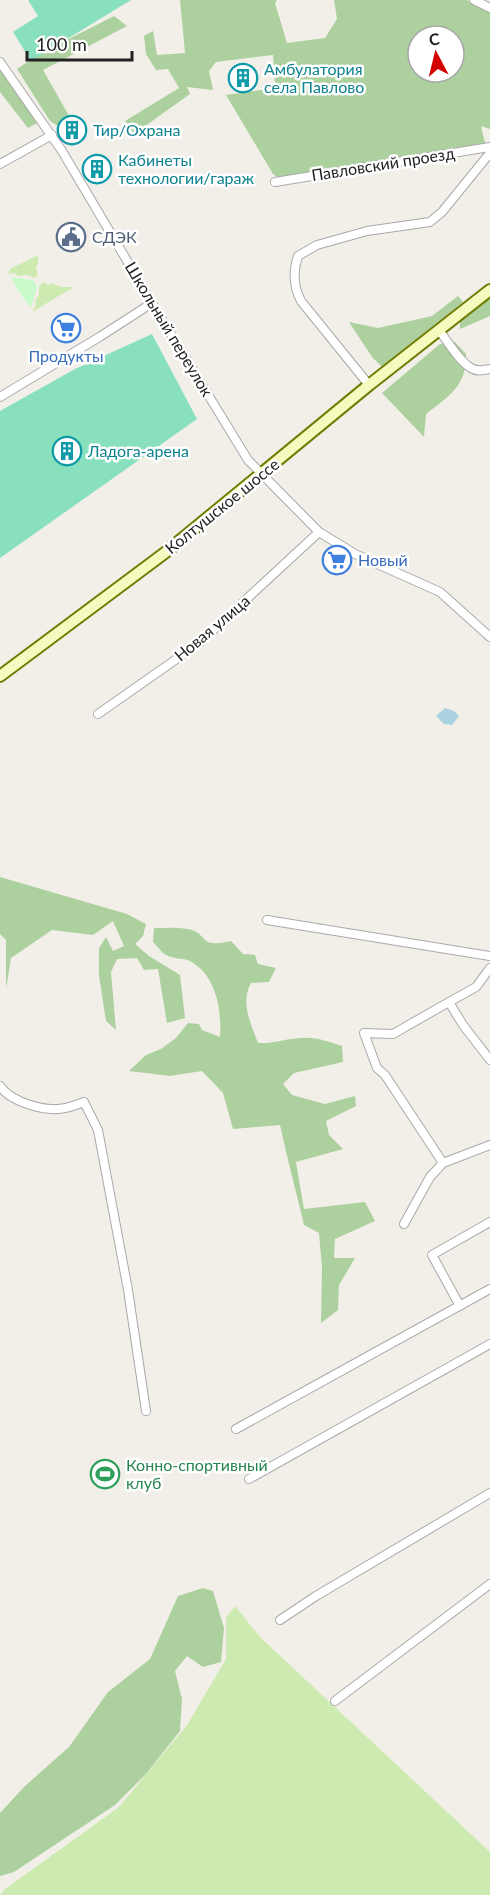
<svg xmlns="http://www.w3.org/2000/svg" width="490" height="1895" font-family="Lato,sans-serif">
	<rect width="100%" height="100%" fill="#f2efe9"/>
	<!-- grass -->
	<path fill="#cdebb0" d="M38,255V264L36,267L38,275L34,278L27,275L18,276L15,273L8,274L10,269Z
		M44,282L48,285L51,283L61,287H74L32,312L36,305L35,301L39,294V286Z
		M235,1606L260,1637L490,1852V1895H0L5,1889L119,1807L187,1725L226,1659V1618Z"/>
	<!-- forest -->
	<path fill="#add19e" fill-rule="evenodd" d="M180,0H277L275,3L287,43L325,38L337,19L334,0H467L490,12V129L481,126L485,143L280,179L273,174L226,95L275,88L273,55L216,62L209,71L213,90L187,87L190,94L134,134L125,121L179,88L168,69L156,70L146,54L144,36L153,31L157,55L185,53ZM418,36H454V72H418Z
		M114,16L127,26L43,70L72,121L61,128L50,121L17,69L39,54Z
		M0,70L39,122L28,128L0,92Z
		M458,296L463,302L382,367L372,357L349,322L378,328L432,316Z
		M490,298V316L460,329V321Z
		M455,342L466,354C467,386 449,396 426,414L424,437L382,393L440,344Z
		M0,877L127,914L146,924L143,936L135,944L149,956L180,975L185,1018L167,1023L158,969L144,970L137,958L117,959L111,972L116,1030L106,1021L99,976V948L106,937L113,951L124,946L113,921L93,935L52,930L11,958L6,989V940L0,934Z
		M154,928C165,928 177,927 188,929C209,933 197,949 231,941L243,954L255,955L258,964L276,968L269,982L251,983C240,1002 251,1024 258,1043C274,1044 288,1038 303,1038C316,1037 329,1042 342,1046L343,1062L294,1073L283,1084L292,1095L325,1104L355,1096L356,1106L326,1121L329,1135L343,1149L296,1162L304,1209L365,1202L375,1221L335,1239L334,1258H355L339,1285L338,1310L321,1323L322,1268L319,1233L304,1225C296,1191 287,1158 280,1125L233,1129L223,1093L202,1071L170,1076L129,1071L146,1055L161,1049L176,1038L188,1023L199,1024L202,1030L220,1037C222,1010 216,975 190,961C183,958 173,959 166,955C162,953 157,946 153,942Z
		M203,1588L213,1591L224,1628L221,1662L203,1667L187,1656L175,1671L182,1699L180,1731L146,1774L115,1805L14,1872L0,1876V1813L25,1786L69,1747L108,1692L150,1659L178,1596Z"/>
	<!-- park -->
	<path fill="#c8facc" d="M11,277L33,280L37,286L31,308C24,298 15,288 11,277Z"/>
	<!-- pitch -->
	<path fill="#88e0be" d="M28,0H131L31,61L13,32L38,16Z
		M152,334L197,419L0,558V411L75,369Z"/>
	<!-- water -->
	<path fill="#aad3df" d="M445,708L454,711L459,716L452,725L444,724L436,716Z"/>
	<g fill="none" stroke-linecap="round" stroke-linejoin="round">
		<!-- minor casing -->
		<g stroke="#a9a9a9" stroke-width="10">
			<path id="minor" d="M474,0L490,8
				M0,62L62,151L152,303L248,460L319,532L355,554L440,592L490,637
				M0,164L52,135
				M275,182L490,147
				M439,330C447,341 460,362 471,368C477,372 483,370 490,369
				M369,385L301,301C293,286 293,271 298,256L317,245L367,231L430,222L442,212L490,153
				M0,397L101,336L152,303
				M98,714L198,644L319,532
				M267,920L490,956
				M490,968L476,987L449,1002L463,1025L490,1060
				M449,1002L393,1034L364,1033L377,1068L385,1075L443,1163L490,1145
				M0,1086C9,1100 35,1108 51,1109C63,1110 73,1106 84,1102L98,1130L128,1290L146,1411
				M404,1224L430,1177L443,1163
				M460,1306L432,1255L490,1222
				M236,1429L490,1289
				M249,1479L490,1344
				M280,1620L316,1596L490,1493
				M335,1701L490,1584"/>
		</g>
		<!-- secondary casing -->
		<g stroke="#707d05" stroke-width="14">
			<path id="secondary" d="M0,676L166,552L369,385L490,290"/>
		</g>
		<!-- minor -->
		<use href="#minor" stroke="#fff" stroke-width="8"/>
		<!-- secondary -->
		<use href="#secondary" stroke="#f7fabf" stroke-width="10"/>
	</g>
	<!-- icons -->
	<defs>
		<g id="building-ring" transform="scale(1.5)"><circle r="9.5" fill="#fff" stroke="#0f9aa8" stroke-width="1.5"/><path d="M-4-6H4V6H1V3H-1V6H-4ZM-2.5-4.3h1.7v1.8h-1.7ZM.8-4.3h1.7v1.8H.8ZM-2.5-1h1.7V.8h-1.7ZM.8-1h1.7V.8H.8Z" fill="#0f9aa8"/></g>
		<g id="civic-ring" transform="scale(1.5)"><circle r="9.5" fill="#fff" stroke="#5c6f8a" stroke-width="1.5"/><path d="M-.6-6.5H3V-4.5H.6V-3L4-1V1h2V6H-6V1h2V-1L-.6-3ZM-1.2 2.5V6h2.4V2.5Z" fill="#5c6f8a"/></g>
		<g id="supermarket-ring" transform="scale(1.5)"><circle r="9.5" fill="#fff" stroke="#3f7fe0" stroke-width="1.5"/><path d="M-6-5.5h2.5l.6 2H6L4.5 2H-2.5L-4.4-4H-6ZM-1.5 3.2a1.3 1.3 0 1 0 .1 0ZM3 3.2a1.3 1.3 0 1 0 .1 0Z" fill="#3f7fe0"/></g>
		<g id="stadium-ring" transform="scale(1.5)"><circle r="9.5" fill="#fff" stroke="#2e9e5b" stroke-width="1.5"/><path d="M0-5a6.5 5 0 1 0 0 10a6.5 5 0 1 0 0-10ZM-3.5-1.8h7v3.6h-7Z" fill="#2e9e5b"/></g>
	</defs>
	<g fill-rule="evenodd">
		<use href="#building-ring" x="243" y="78"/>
		<use href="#building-ring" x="72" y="130"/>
		<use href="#building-ring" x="97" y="169"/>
		<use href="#civic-ring" x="71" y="237"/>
		<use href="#supermarket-ring" x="66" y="328"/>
		<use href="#building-ring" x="67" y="451"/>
		<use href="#supermarket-ring" x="337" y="560"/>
		<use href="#stadium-ring" x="105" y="1474"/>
	</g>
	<g text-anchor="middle" stroke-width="5" stroke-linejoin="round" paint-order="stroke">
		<!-- culture labels -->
		<g font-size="16" fill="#0d838f" stroke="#fff" text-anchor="start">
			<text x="264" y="75">Амбулатория<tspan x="264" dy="18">села Павлово</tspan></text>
			<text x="93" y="136">Тир/Охрана</text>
			<text x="118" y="166">Кабинеты<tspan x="118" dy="18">технологии/гараж</tspan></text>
			<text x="88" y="457">Ладога-арена</text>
		</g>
		<!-- street labels -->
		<g font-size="16" fill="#222" stroke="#fff">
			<text transform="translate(383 164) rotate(-9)" y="6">Павловский проезд</text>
			<text transform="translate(169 329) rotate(59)" y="6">Школьный переулок</text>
			<text transform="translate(222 506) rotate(-39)" y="6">Колтушское шоссе</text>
			<text transform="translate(212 628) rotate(-40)" y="6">Новая улица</text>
		</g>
		<!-- service labels -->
		<g font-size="16" fill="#4e5e75" stroke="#fff" text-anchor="start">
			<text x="92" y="243">СДЭК</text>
		</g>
		<!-- shop labels -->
		<g font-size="16" fill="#366cbe" stroke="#fff">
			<text x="66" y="362">Продукты</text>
			<text x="358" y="566" text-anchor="start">Новый</text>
		</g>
		<!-- leisure labels -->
		<g font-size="16" fill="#27864d" stroke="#fff" text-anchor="start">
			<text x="126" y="1471">Конно-спортивный<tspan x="126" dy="18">клуб</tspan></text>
		</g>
	</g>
	<!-- north arrow -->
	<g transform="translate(436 54) rotate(353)"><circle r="28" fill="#ffffff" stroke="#a7a7a7" stroke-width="1.5"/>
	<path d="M0-4.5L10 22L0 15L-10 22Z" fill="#d40000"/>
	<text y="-9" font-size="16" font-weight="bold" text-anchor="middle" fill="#222222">С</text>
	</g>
	<!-- scale -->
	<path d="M27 51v9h105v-9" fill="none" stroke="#222222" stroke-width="3"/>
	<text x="36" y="51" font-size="18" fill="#222222" stroke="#ffffff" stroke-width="4.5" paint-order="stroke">100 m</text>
</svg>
